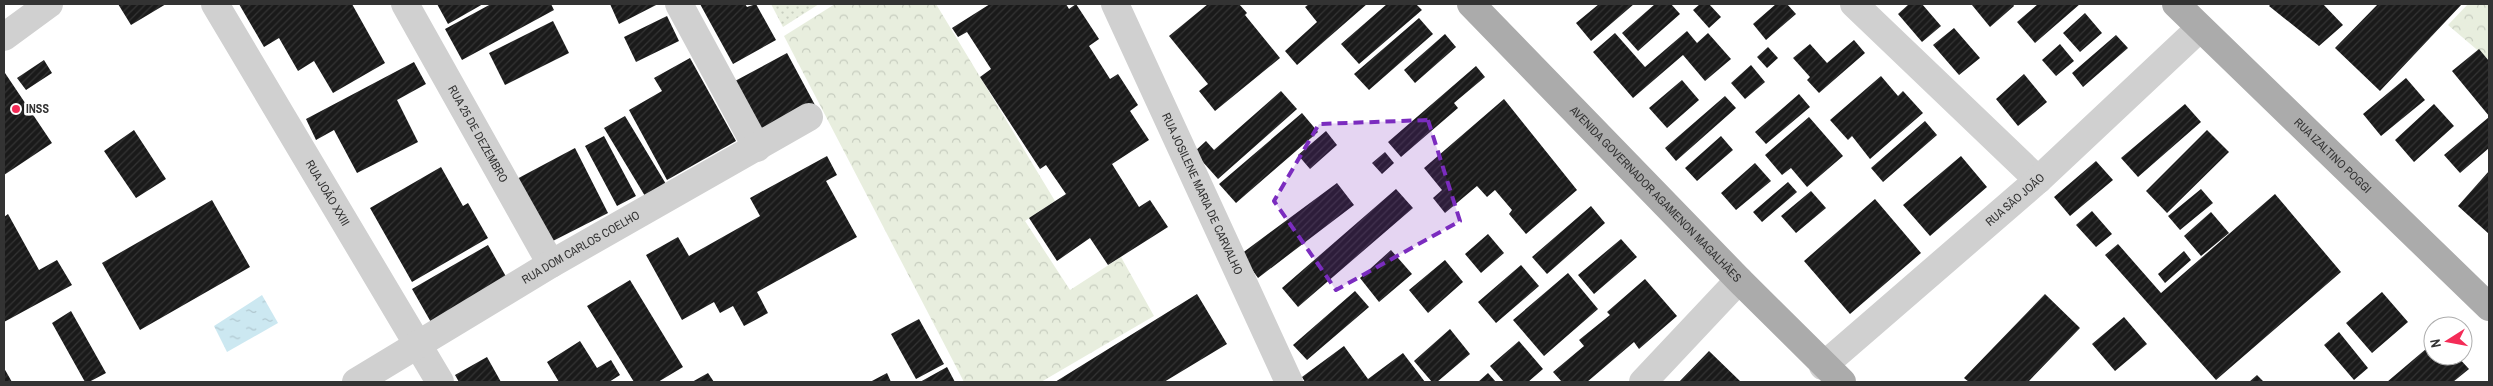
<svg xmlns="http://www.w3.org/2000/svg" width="2493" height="386" font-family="'Archivo Narrow',sans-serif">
	<defs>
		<pattern id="grass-dots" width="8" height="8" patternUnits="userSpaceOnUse" patternTransform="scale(1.25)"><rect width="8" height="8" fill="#e8eede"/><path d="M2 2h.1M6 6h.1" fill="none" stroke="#c7cdbf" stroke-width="1.8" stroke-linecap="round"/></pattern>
		<pattern id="forest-crowns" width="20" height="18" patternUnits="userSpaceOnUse" patternTransform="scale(1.25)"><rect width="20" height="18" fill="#e8eede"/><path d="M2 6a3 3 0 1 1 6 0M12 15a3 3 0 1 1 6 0" fill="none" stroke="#c7cdbf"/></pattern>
		<pattern id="water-ripples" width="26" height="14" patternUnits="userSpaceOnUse" patternTransform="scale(1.25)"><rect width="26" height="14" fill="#cce8f1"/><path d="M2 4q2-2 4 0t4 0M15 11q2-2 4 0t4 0" fill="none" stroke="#b0c7cf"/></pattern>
		<pattern id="building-hatch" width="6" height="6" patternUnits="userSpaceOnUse" patternTransform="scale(1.25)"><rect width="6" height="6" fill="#1a1a1a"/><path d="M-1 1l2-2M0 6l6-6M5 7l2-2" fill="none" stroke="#333"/></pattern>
	</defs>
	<rect width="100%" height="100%" fill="#fff"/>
	<!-- grass -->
	<path fill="url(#grass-dots)" d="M771,4H819L783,27Z"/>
	<!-- forest -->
	<path fill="url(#forest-crowns)" d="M835,4H936L1055,201L1025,221L1070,290L1121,257L1154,316L1041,382H964L784,36Z
		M2468,4H2489V60L2448,25Z"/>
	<!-- water -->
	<path fill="url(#water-ripples)" d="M262,295L278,323L227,352L214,326Z"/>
	<!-- building -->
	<path fill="url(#building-hatch)" d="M118,4H166L131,25Z
		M239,4H352L385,63L333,93L314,61L298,71L279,38L264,47Z
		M437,4H483L448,24Z
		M491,4H551L554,10L462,60L445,29Z
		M610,4H658L619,24Z
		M700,4H745L747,7L756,4L776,40L733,64Z
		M990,4H1066L1069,9L1076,4L1099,39L1089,46L1110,79L1118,74L1138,105L1130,111L1149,140L1112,164L1139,207L1150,200L1168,227L1108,265L1090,238L1057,261L1029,218L1066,194L1046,165L1040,169L980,77L991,69L967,32L958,37L952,28Z
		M1208,4H1239L1247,13L1245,15L1280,58L1215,111L1199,91L1208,84L1169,36Z
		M1309,4H1367L1297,65L1285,51L1317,22L1305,7Z
		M1387,4H1416L1422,10L1359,64L1341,44Z
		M1599,4H1634L1591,41L1576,23Z
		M1655,4H1671L1680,14L1638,51L1622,33Z
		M1700,4H1709L1721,17L1709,28L1693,10Z
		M1776,4H1787L1796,14L1766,40L1753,24Z
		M1909,4H1922L1941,26L1922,42L1898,14Z
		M1973,4H2013L2014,6L1990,27L1972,5Z
		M2038,4H2080L2035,43L2017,22Z
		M2271,4H2323L2343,25L2319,46L2269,6Z
		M2378,4H2462L2380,91L2335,48Z
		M2085,13L2102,33L2080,52L2063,33Z
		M667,16L679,41L636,62L624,37Z
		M1419,18L1433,34L1369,90L1354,74Z
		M553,21L569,53L505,85L489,53Z
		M1954,28L1980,58L1959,75L1933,45Z
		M1687,31L1697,43L1708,33L1731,59L1705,81L1683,55L1633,98L1593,52L1615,33L1645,67Z
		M1445,34L1456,47L1415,83L1404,70Z
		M2116,35L2128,48L2083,87L2072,73Z
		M1854,40L1865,53L1819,93L1807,80L1810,77L1793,58L1810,44L1827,63Z
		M2060,44L2074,61L2056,76L2042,60Z
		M1768,47L1778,58L1767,68L1757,57Z
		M2479,49L2489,61V116L2452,71Z
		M787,53L815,105L763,133L735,81Z
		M690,58L736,141L667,180L629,110L662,91L654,78Z
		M44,60L52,73L26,90L17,78Z
		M414,62L426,84L397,100L418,142L357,173L334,130L316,140L306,119Z
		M1751,65L1765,82L1745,99L1731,83Z
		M1476,66L1485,77L1454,103L1458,108L1401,157L1388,142Z
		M5,73L52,143L4,175V74Z
		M2024,74L2047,102L2018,126L1996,99Z
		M1881,76L1898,96L1903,91L1923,113L1870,159L1852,136L1848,140L1830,120Z
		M2406,78L2425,100L2381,136L2363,114Z
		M1682,80L1699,100L1667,128L1649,108Z
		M1281,91L1297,109L1218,179L1194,152L1206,141L1214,150Z
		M1799,94L1810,107L1766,144L1755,132Z
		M1725,96L1736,108L1676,161L1665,148Z
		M1504,99L1577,190L1526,234L1509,214L1512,210L1495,190L1487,197L1477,186L1445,213L1433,198L1442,190L1424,168Z
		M2185,104L2201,122L2138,177L2121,158Z
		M2434,104L2454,126L2414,162L2395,140Z
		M1302,113L1318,132L1236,203L1219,184Z
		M625,116L666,184L645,196L604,128Z
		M1809,117L1843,156L1807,187L1791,168L1782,175L1765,155Z
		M2489,117V148L2460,173L2444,155Z
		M1925,121L1937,135L1883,182L1871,168Z
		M134,130L166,179L136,198L104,151Z
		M2207,130L2229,152L2167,213L2146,191Z
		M1326,131L1337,145L1310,169L1298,155Z
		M604,136L636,196L617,206L585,146Z
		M1721,136L1733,150L1697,181L1685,168Z
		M575,148L608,213L545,245L513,181Z
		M1385,152L1394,163L1382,174L1372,163Z
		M827,156L837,175L826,181L857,237L757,292L768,313L744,326L733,306L720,313L714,302L682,320L646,255L678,237L689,256L760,216L750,198Z
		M1961,156L1987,187L1930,236L1903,205Z
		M2096,161L2113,180L2070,216L2054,197Z
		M1755,163L1771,181L1736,210L1721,193Z
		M441,167L463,206L468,203L488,238L412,282L370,208Z
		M2489,171V234L2458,206Z
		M1788,182L1797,192L1762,222L1753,212Z
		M1337,183L1354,205L1258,278L1241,254Z
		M1396,189L1413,208L1298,307L1282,288Z
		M2201,189L2213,203L2180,230L2168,216Z
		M1811,191L1826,208L1796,233L1781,216Z
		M2275,194L2341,272L2216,380L2105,255L2118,244L2161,293Z
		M1875,199L1921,253L1850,314L1804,261Z
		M212,200L250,267L140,330L102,263Z
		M1591,206L1605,223L1547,274L1532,257Z
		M2092,211L2112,234L2096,247L2076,225Z
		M2211,212L2229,233L2201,256L2184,236Z
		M8,214L39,270L57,260L72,285L4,322V217Z
		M1488,234L1504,253L1481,273L1465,254Z
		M1621,239L1637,257L1594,294L1578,275Z
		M488,245L508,280L432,324L412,289Z
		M1391,250L1412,274L1379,302L1360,278Z
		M2184,251L2191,260L2165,283L2158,274Z
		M1445,260L1463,282L1428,313L1409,290Z
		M1521,265L1539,286L1496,323L1478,302Z
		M1568,273L1598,309L1544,356L1513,320Z
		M1645,279L1677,316L1639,349L1634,342L1587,382H1562L1553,372L1584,346L1579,340L1610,315L1607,312Z
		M630,280L683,367L658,382H634L587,306Z
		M1355,291L1369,307L1307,360L1293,345Z
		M2382,292L2408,322L2372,353L2346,323Z
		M1197,294L1227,344L1164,382H1055Z
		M2045,294L2080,328L2028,382H1969L1964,378Z
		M71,311L106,373L89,382H85L52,323Z
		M2124,317L2147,344L2115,371L2092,344Z
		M919,319L944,364L916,379L891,334Z
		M1450,329L1470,354L1437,382H1432L1414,361Z
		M2339,332L2368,368L2354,380L2324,345Z
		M580,341L597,368L611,360L620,375L609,382H559L547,362Z
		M1519,341L1543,369L1528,382H1504L1490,366Z
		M2433,343V356H2457L2469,369L2453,382H2387Z
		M1344,346L1368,379L1403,353L1425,382H1305L1302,377Z
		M1709,351L1741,382H1679Z
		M487,357L501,382H459L455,375Z
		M947,367L955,382H920Z
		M4,368L12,382H4Z
		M708,373L714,382H692Z
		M887,373L891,382H870Z
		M1488,373L1496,382H1478Z
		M2257,375L2264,382H2249Z"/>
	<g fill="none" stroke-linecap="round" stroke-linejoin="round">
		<!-- minor -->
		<g stroke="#d0d0d0" stroke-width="28">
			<path id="s1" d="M215,4L440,382"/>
			<path id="s2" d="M405,4L551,264"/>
			<path d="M679,4L757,148"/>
			<path id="s3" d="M1115,4L1289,382"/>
			<path d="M1854,4L2038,180"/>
			<path d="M4,37L49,4"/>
			<path id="s4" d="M1823,366L2038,180L2200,28"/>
			<path id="s5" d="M356,382L551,264L809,117"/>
			<path d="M1643,382L1739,280"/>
		</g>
		<!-- major -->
		<g stroke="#ababab" stroke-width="28">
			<path id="s6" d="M1471,4L1739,280L1842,382"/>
			<path id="s7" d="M2176,4L2489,307"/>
		</g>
	</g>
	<!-- marked area -->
	<path fill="#7b2cbf" fill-opacity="0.2" stroke="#7b2cbf" stroke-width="4" stroke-dasharray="10 6" stroke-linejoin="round" d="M1428,120L1460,221L1336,290L1274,201L1319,124Z"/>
	<!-- markers -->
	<circle fill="#f42b57" stroke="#fff" stroke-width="2" cx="16" cy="109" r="5"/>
	<g text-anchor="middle" stroke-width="5" stroke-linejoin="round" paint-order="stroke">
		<!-- poi labels -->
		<g font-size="12" font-weight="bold" fill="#333" stroke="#fff" text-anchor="start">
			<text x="26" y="113">INSS</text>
		</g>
		<!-- street labels -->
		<g font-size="12" fill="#333" stroke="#fff">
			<text dy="4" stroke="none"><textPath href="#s2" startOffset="149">RUA 25 DE DEZEMBRO</textPath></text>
			<text dy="4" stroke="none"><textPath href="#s7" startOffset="218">RUA IZALTINO POGGI</textPath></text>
			<text dy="4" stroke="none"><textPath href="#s1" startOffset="220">RUA JOÃO XXIII</textPath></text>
			<text dy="4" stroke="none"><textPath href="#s3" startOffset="209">RUA JOSILENE MARIA DE CARVALHO</textPath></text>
			<text dy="4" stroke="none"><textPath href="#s6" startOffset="265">AVENIDA GOVERNADOR AGAMENON MAGALHÃES</textPath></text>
			<text dy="4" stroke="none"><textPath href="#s4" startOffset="254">RUA SÃO JOÃO</textPath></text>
			<text dy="4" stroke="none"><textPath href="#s5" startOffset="262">RUA DOM CARLOS COELHO</textPath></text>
		</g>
	</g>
	<!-- border -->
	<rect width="2493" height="386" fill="none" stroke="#333333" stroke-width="10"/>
	<!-- north arrow -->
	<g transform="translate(2448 341) rotate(259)"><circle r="24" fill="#ffffff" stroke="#adadad"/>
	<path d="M0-4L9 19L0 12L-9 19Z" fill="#f42b57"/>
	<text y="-8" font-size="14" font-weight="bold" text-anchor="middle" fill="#333333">N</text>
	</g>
</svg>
